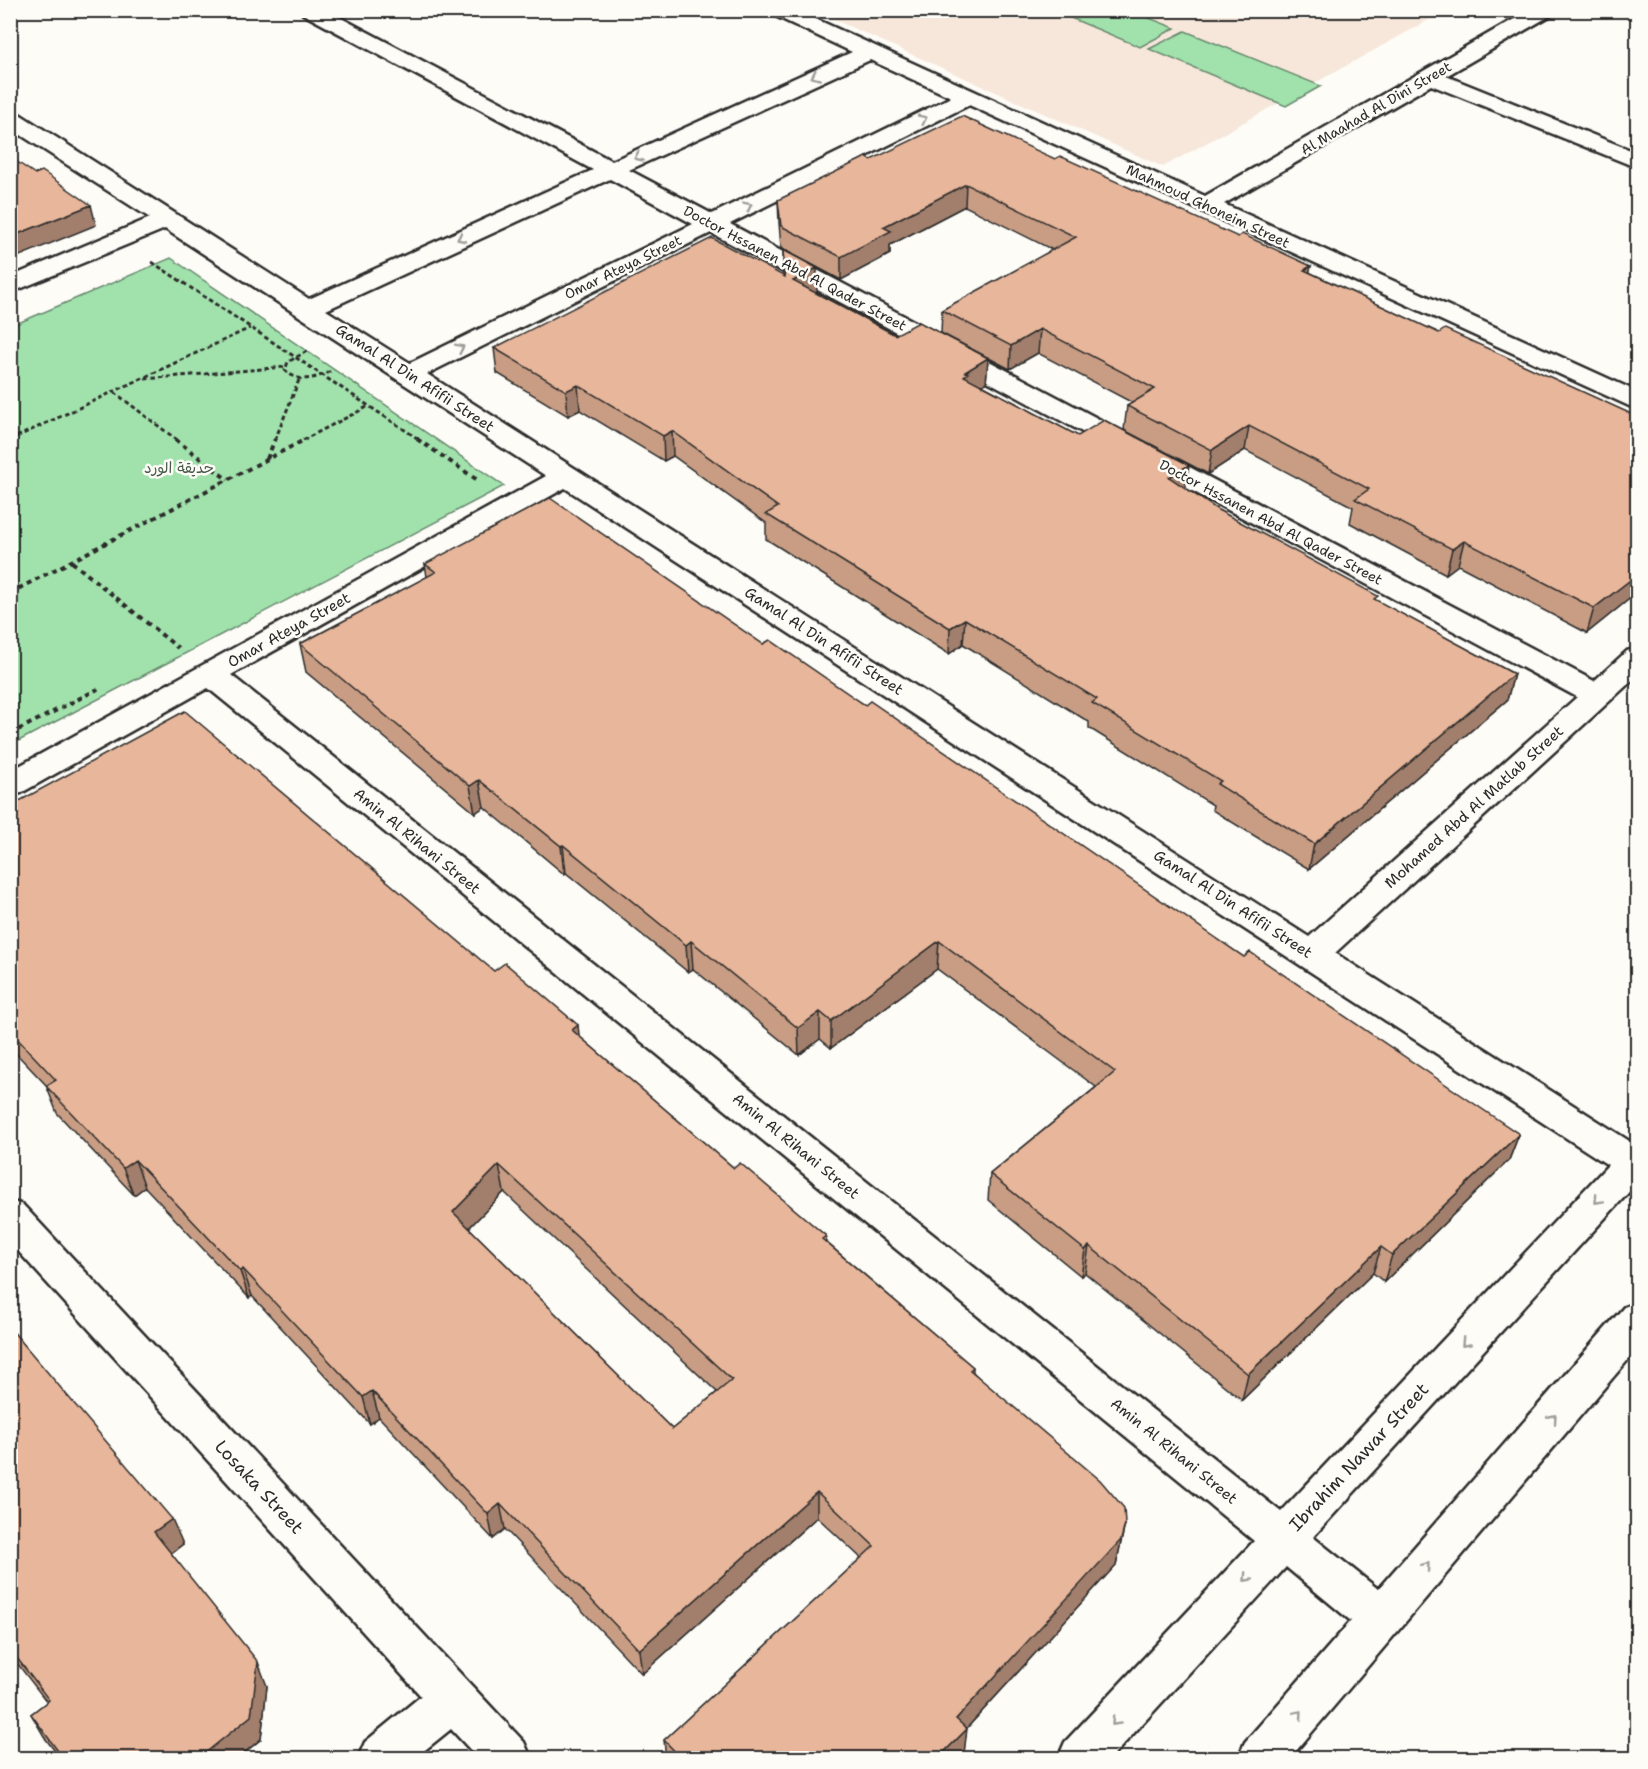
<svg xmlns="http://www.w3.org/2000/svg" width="1648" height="1769" font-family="'Shantell Sans','Playpen Sans Arabic',sans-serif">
	<rect width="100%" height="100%" fill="#fdfcf7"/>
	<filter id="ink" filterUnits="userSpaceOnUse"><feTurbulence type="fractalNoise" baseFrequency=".0167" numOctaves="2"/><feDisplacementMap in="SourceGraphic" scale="12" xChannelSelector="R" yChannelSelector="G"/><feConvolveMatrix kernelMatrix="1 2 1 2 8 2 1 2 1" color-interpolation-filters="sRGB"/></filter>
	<g filter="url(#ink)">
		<!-- built -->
		<path fill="#f7e7db" d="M815,11H1445L1163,167Z"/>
		<!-- green -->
		<path fill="#a1e2ac" stroke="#66866c" stroke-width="1.5" d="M1054,11H1131L1175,28L1140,47Z
			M1185,31L1321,86L1286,106L1149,49Z
			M171,258L504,486L11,745V326Z"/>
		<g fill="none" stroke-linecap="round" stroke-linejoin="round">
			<!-- minor casing -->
			<g stroke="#2b2b2b" stroke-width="5">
				<path id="minor" d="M300,10H326L612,161L852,52L771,14L768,10H796L1205,196L1530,10H1556L1553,14L1446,76L1638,153V168L1431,85L1224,204L1638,392V410L969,105L730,224L1594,681L1627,651L1638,648V675L1335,953L1634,1144L1638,1142V1182L1313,1537L1378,1589L1624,1307L1638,1302V1348L1290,1758H1238L1245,1742L1351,1621L1286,1567L1111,1758H1058L1065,1742L1254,1541L208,688L21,793L10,796V771L546,476L165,229L10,293V277L150,218L10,128V112L18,113L309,299L593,170L303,14ZM870,60L951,97L712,214L629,170ZM610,179L693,224L410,363L326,310ZM711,233L1577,697L1309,937L427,374ZM565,488L1608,1165L1281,1512L231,675Z
					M10,1201L23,1205L469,1683L524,1742L531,1758H478L451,1729L415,1758H358L365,1742L421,1696L10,1242Z"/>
			</g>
			<!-- path-far1 -->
			<path stroke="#2b2b2b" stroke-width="3" stroke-dasharray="4.5 3" stroke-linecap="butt" d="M152,262L420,440
				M307,351L288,362L285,370C299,385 317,378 333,370
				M145,379L285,367
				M114,392L177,440
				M10,440L250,328
				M275,440L299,380
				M303,440L369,406"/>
			<!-- path -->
			<path stroke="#2b2b2b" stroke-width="4" stroke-dasharray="5 4.5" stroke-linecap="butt" d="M175,439L228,480
				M417,439L479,481
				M10,440L12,439
				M267,459L275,439
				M72,562L178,648
				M10,593L306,439
				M10,734L98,689"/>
			<!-- minor -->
			<use href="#minor" fill="#fdfcf7" fill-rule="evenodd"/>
		</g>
		<!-- wall -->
		<path fill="#c89d84" stroke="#2b2b2b" stroke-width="1.5" fill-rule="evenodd" d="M1055,159L1309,272L1439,333L1638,417V592L1587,633L1458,565L1446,574L1350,523L1353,507L1245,450L1208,474L1124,430L1127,406L1133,403L1038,353L1010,369L941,333L942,310L1053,250L965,206L890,245V254L841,280L781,248L779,223L778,200L871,160Z
			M783,250L817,292L816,293L895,335L988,358L986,383L982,385L1078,436L1189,465L1185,488L1218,510L1377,601L1514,674L1507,700L1309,869L1212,810L1213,805L1089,728V722L963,644L949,654L766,539V523L673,456L664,461L580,410L568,416L497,373L494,348L783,276Z
			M425,564L763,644L865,705L1244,957L1519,1134L1509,1160L1384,1282L1373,1273L1242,1400L1085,1273L1081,1276L988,1200L990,1174L1096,1087L937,969L831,1048L820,1039L799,1055L693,969L688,972L566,873L564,874L484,807L475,813L306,672L300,644L427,577Z
			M10,806L494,971L579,1036L734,1168L826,1236V1242L973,1367V1372L1125,1524L1116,1565L966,1729L964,1753L958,1758H666L664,1740L861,1558L817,1517L642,1674L505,1529L493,1539L379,1417L370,1424L252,1296L249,1298L145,1187L134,1195L57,1113L46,1085L10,1047ZM504,1192L717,1392L672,1429L469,1228Z
			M10,1328L183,1544L171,1553L267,1686L261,1739L238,1758H60L45,1738L31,1714L47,1702L10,1654Z"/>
		<!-- shaded-wall -->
		<path fill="#a27f6c" stroke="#2b2b2b" stroke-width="1.5" d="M966,184L965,206L890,245V254L841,280V257L883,227Z
			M91,205L96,225L10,260V237Z
			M1311,266L1306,289L1304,270Z
			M817,268V292L794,305L793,281Z
			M1040,329L1038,353L1010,369L1011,346Z
			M988,358L986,383L967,394L965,372Z
			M578,385L580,410L568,416L566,391Z
			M1249,426L1245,450L1208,474L1212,450Z
			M672,431L673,456L664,461L663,436Z
			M1189,465L1185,490L1169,477Z
			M1464,541L1458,565L1446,574L1452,549Z
			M1638,574V592L1587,633L1594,608Z
			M965,619L963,644L949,654L950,628Z
			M1514,674L1507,700L1309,869L1314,844Z
			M479,780L484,807L475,813L470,786Z
			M563,845L566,873L564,874L561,846Z
			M691,941L693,969L688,972L686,945Z
			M939,941L937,969L831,1048V1021Z
			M820,1012V1039L799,1055L798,1028Z
			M578,1025L581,1053L572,1030Z
			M1519,1134L1509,1160L1384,1282L1392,1255Z
			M135,1160L145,1187L134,1195L123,1168Z
			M499,1165L504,1192L458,1239L453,1212Z
			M1089,1246L1085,1273L1081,1276L1085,1250Z
			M1381,1247L1373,1273L1242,1400L1248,1374Z
			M243,1269L252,1296L249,1298L240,1271Z
			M372,1391L379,1417L370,1424L363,1397Z
			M817,1492V1517L642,1674L639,1650Z
			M500,1504L505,1529L493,1539L488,1514Z
			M172,1519L183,1544L166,1557L154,1532Z
			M1125,1524L1116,1565L954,1742L956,1719Z
			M258,1662L267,1686L261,1739L238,1758H199Z
			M967,1729L964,1753L958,1758H938Z"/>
		<!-- building -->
		<path fill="#e8b69a" stroke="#2b2b2b" stroke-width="1.5" fill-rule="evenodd" d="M962,116L1055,159L1060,156L1238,237L1242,234L1311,266L1304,270L1439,333L1445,329L1638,417V574L1594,608L1464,541L1452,549L1355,499L1369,489L1249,426L1212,450L1127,406L1155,389L1040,329L1011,346L942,310L1076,237L966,184L883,227L891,231L841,257L781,226L778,200L866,157L871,160Z
			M10,157L35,174L42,171L91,205L10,237Z
			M712,238L785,277L783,250L817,268L793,281L895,335L919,322L988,358L965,372L968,373L964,376L1078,436L1104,420L1189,465L1169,477L1218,510L1378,596L1374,599L1514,674L1314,844L1217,784L1221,781L1092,703L1097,699L965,619L950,628L766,514L778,507L672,431L663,436L578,385L566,391L494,348Z
			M550,498L763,644L770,640L865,705L870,701L1244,957L1250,952L1519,1134L1392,1255L1381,1247L1248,1374L1089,1246L1085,1250L990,1174L1115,1072L939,941L831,1021L820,1012L798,1028L691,941L686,945L563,845L561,846L479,780L470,786L300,644L436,572L425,564Z
			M185,711L494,971L505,963L578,1025L572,1030L734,1168L740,1163L826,1236L822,1239L973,1367L970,1370L1100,1480L1124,1508L1125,1524L1121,1540L956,1719L967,1729L938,1758H681L664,1740L874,1546L817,1492L639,1650L500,1504L488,1514L372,1391L363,1397L243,1269L240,1271L135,1160L123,1168L46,1086L56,1080L10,1031V806ZM499,1165L732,1380L672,1429L453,1212Z
			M10,1328L172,1519L154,1532L258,1662L251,1716L199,1758H63L31,1714L49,1700L10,1649Z"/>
		<!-- one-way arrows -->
		<defs><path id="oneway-chevron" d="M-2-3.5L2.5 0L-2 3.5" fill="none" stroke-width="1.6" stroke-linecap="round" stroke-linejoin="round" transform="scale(1.5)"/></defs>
		<g stroke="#9e9e9b">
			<use href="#oneway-chevron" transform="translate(815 76) rotate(155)"/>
			<use href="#oneway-chevron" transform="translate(923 119) rotate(-26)"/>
			<use href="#oneway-chevron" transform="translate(638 157) rotate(155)"/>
			<use href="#oneway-chevron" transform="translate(748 206) rotate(-26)"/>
			<use href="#oneway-chevron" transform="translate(461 238) rotate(155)"/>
			<use href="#oneway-chevron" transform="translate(460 348) rotate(-26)"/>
			<use href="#oneway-chevron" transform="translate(1598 1200) rotate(133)"/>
			<use href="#oneway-chevron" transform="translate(1465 1343) rotate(133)"/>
			<use href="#oneway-chevron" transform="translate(1553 1418) rotate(-49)"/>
			<use href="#oneway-chevron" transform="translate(1426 1566) rotate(-49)"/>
			<use href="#oneway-chevron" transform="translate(1247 1578) rotate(133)"/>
			<use href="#oneway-chevron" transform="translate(1299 1714) rotate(-49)"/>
			<use href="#oneway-chevron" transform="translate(1115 1722) rotate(133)"/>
		</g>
	</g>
	<g text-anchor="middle" stroke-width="5" stroke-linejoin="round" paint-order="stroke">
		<!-- far-street labels -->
		<g font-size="14" fill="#2b2b2b" stroke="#fdfcf7">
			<text transform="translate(1376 108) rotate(-30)" y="5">Al Maahad Al Dini Street</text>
			<text transform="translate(1208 206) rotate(25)" y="5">Mahmoud Ghoneim Street</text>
			<text transform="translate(623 267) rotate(-26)" y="5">Omar Ateya Street</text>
			<text transform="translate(795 268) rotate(28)" y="5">Doctor Hssanen Abd Al Qader Street</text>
			<text transform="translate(1271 522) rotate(28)" y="5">Doctor Hssanen Abd Al Qader Street</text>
		</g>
		<!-- street labels -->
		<g font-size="15" fill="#2b2b2b" stroke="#fdfcf7">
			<text transform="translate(415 378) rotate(33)" y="5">Gamal Al Din Afifii Street</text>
			<text transform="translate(289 630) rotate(-29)" y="5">Omar Ateya Street</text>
			<text transform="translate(824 641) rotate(33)" y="5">Gamal Al Din Afifii Street</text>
			<text transform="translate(1474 807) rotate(-42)" y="5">Mohamed Abd Al Matlab Street</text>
			<text transform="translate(417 841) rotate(39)" y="5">Amin Al Rihani Street</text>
			<text transform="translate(1233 904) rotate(33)" y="5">Gamal Al Din Afifii Street</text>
			<text transform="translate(796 1146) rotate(39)" y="5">Amin Al Rihani Street</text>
			<text transform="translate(1174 1451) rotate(39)" y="5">Amin Al Rihani Street</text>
		</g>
		<!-- park labels -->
		<g font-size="15" fill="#48594b" stroke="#fdfcf7">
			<text x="179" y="473">حديقة الورد</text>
		</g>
		<!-- near-street labels -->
		<g font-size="18" fill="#2b2b2b" stroke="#fdfcf7">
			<text transform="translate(1359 1457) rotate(-47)" y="6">Ibrahim Nawar Street</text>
			<text transform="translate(259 1487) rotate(47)" y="6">Losaka Street</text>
		</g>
	</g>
	<!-- margin -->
	<rect width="1648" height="1769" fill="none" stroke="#fdfcf7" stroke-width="36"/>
	<rect x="18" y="18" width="1612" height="1733" fill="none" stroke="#2b2b2b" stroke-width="2" filter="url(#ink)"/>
</svg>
